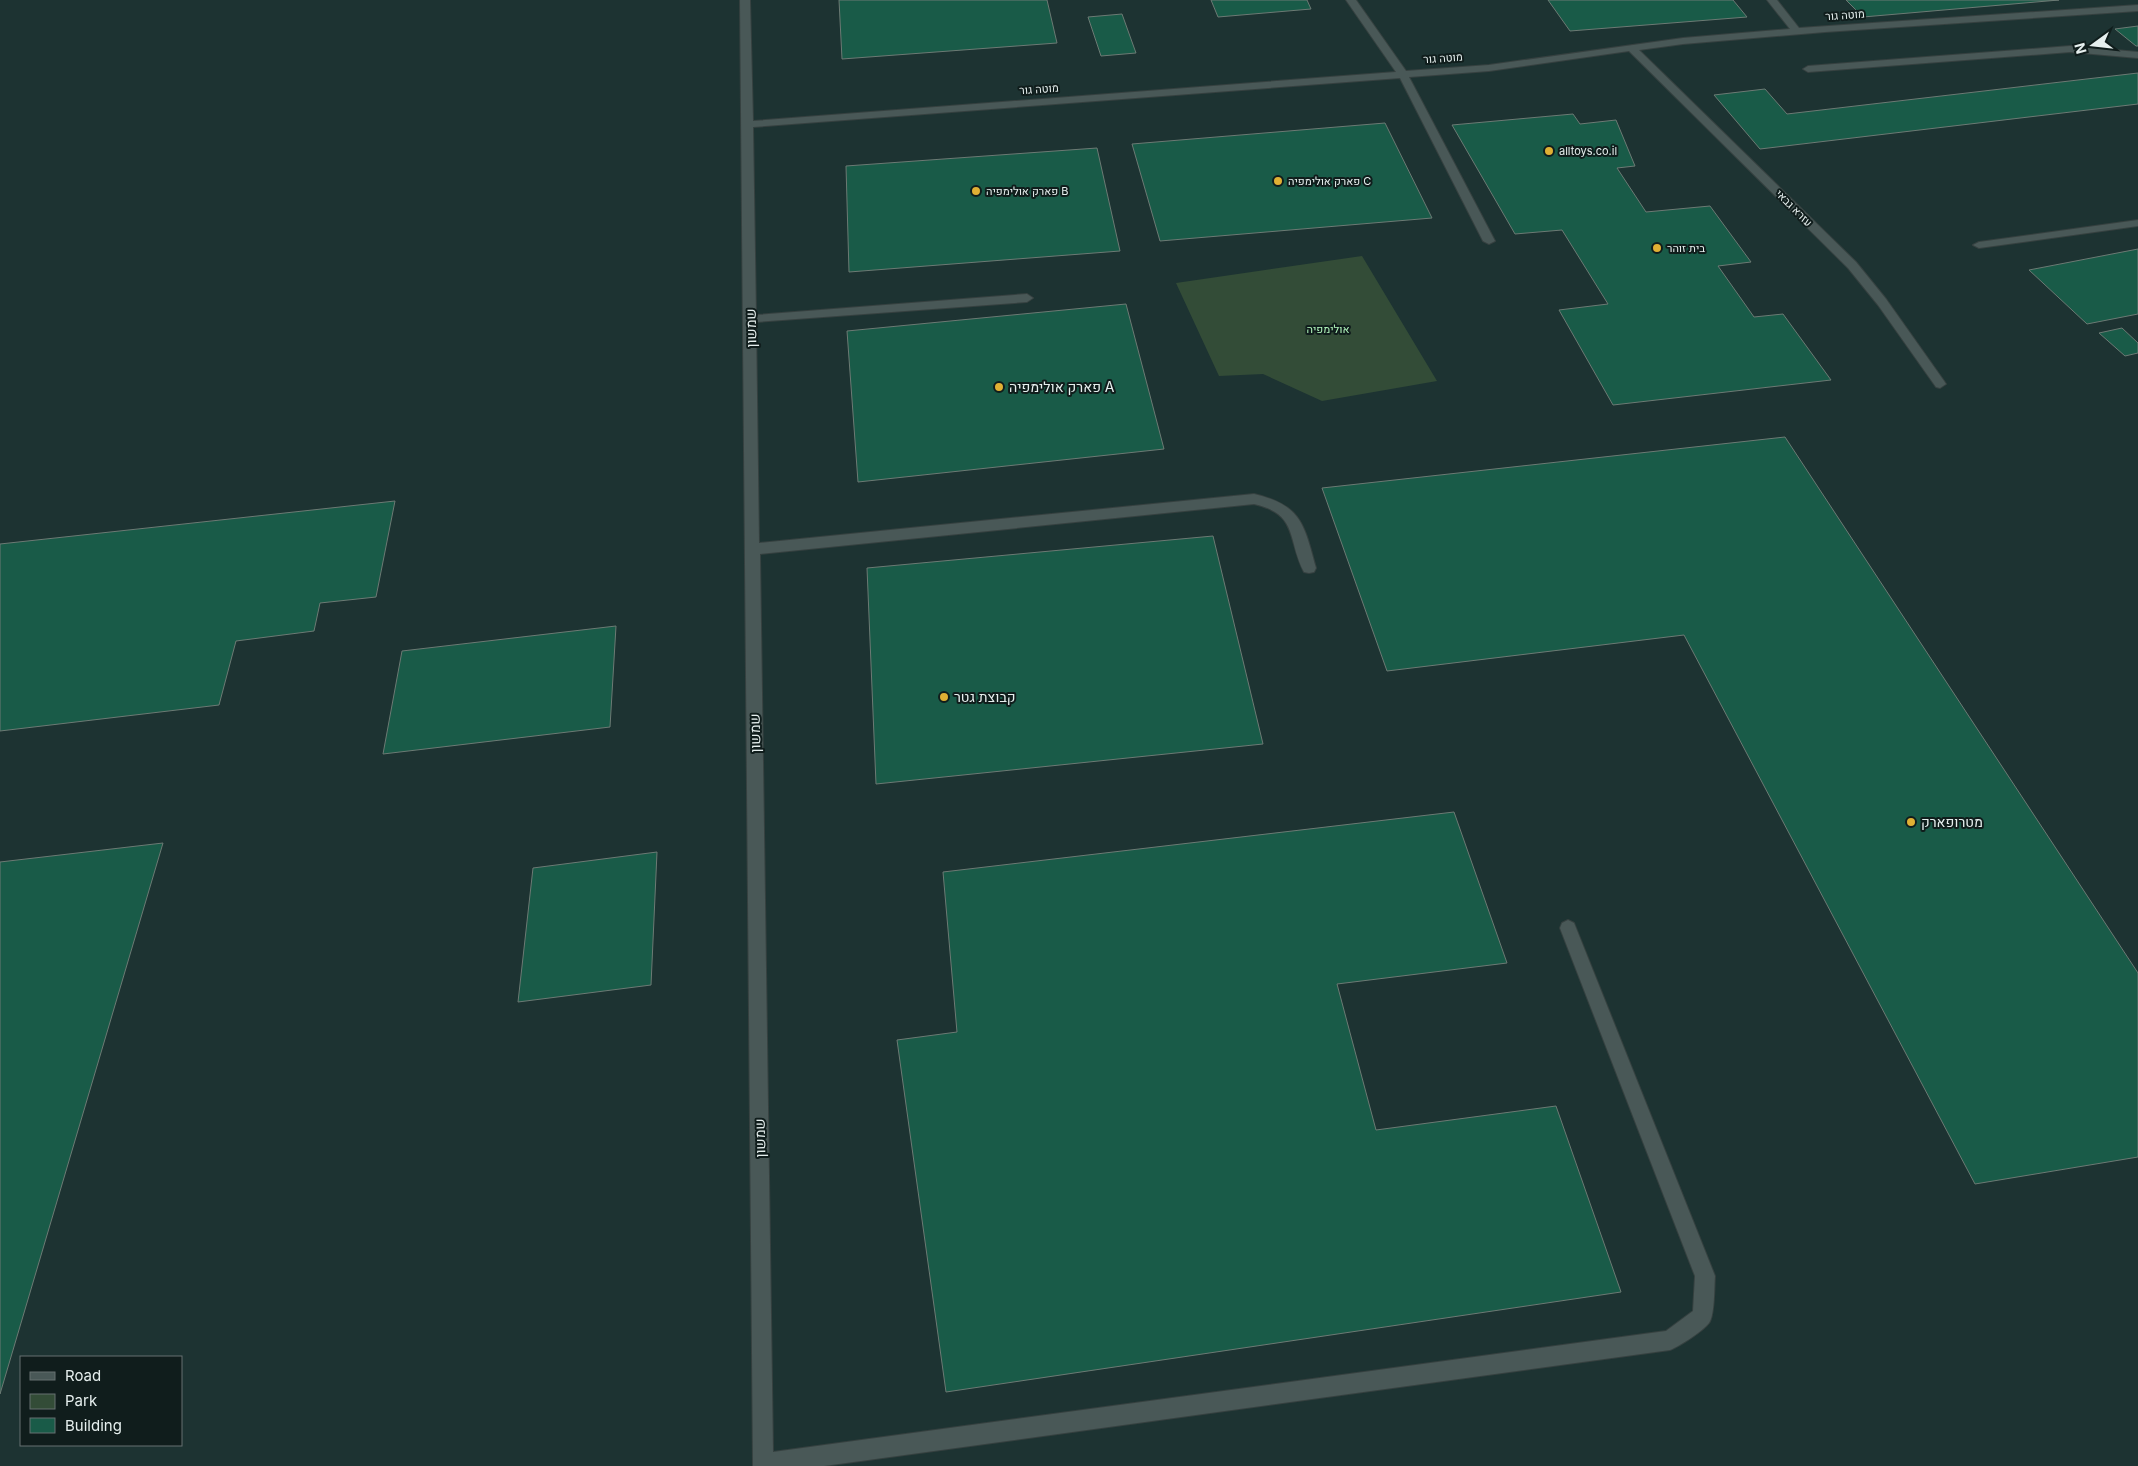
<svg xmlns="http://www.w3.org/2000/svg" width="2138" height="1466" font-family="Inter,Heebo,sans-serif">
	<rect width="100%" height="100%" fill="#192726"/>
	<!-- built -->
	<path fill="#1d3332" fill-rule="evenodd" d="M0,0H2138V1466H0ZM21,1357H181V1445H21Z"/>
	<!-- green -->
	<path fill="#334c37" d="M1362,256L1437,381L1322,401L1263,374L1219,376L1176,283Z"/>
	<!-- building -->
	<path fill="#195b48" stroke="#6c7a74" d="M839,0H1047L1057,43L842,59Z
		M1211,0H1307L1311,9L1218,17Z
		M1548,0H1733L1747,17L1570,31Z
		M1846,0H2059L1863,17Z
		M1122,14L1136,53L1101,56L1088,17Z
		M2138,26V46H2136L2115,29Z
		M2138,73V104L1760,149L1714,95L1765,89L1787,114Z
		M1573,114L1580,124L1616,120L1635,166L1617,168L1646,212L1710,206L1751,262L1718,266L1754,317L1783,314L1831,380L1613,405L1559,310L1608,304L1562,230L1515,234L1452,125Z
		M1385,123L1432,218L1160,241L1132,144Z
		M1097,148L1120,251L849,272L846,166Z
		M2138,249V314L2087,324L2029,270Z
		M1126,304L1164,449L858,482L847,331Z
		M2122,328L2138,343V353L2125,356L2099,333Z
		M1785,437L2138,973V1157L1975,1184L1684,635L1387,671L1322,488Z
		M395,501L376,597L320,603L314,631L236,641L219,705L0,731V544Z
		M1213,536L1263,744L876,784L867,568Z
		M616,626L610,727L383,754L402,651Z
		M1454,812L1507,963L1337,984L1376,1130L1556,1106L1621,1292L946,1392L897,1040L957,1032L943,872Z
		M163,843L0,1394V862Z
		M657,852L651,985L518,1002L533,868Z"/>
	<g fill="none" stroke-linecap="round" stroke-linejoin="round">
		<!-- minor casing -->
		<g stroke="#364140" stroke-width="2">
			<path id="minor" d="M740,0H750L753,121L1396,72L1346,0H1356L1406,71L1489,65L1683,38L1790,29L1767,0H1777L1799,28L2138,5V11L1825,32L1683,44L1639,50L1856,262L1886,299L1944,381L1946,384L1940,388L1936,387L1878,305L1848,268L1629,51L1489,71L1409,77L1495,241L1489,244L1483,241L1400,78L753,127L756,315L1027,294L1033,298L1027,302L756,322L759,543L1254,494C1302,505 1304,525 1316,568L1314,572L1309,573L1304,572C1287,540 1299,514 1254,504L760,554L773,1452L1666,1331L1693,1311L1695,1276L1560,928L1562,923L1568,920L1574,923L1576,928L1715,1276C1714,1287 1715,1315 1709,1323C1703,1331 1680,1346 1670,1350L824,1466H753Z
				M2070,46L2138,52V58L2070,52L1808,72L1803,69L1808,66Z
				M2138,220V226L1979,248L1973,245L1979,242Z"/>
		</g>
		<!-- minor -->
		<use href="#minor" fill="#495857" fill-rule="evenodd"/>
	</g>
	<!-- markers -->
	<g fill="#e0b034" stroke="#101d1c" stroke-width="2">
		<circle cx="1549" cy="151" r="5"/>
		<circle cx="1278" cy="181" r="5"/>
		<circle cx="976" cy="191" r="5"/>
		<circle cx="1657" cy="248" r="5"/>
		<circle cx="999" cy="387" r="5"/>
		<circle cx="944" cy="697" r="5"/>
		<circle cx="1911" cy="822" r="5"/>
	</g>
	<g text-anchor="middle" stroke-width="4" stroke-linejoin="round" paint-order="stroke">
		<!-- far-street labels -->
		<g font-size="11" fill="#e6efee" stroke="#101d1c">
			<text transform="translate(1845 15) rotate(-4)" y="4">מוטה גור</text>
			<text transform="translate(1443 58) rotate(-4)" y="4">מוטה גור</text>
			<text transform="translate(1039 89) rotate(-4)" y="4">מוטה גור</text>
			<text transform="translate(1794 208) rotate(45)" y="4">עזרא גבאי</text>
		</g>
		<!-- far-poi labels -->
		<g font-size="11" fill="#e6efee" stroke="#101d1c" text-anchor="start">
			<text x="1559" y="155">alltoys.co.il</text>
			<text x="1288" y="185">פארק אולימפיה C</text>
			<text x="986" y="195">פארק אולימפיה B</text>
			<text x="1667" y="252">בית זוהר</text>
		</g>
		<!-- far-park labels -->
		<g font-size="11" fill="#b1f5bb" stroke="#101d1c">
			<text x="1328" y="333">אולימפיה</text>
		</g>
		<!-- street labels -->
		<g font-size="14" fill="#e6efee" stroke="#101d1c">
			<text transform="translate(751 328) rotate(-91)" y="5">שמשון</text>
			<text transform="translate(755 733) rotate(-91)" y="5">שמשון</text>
			<text transform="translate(760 1138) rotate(-91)" y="5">שמשון</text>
		</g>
		<!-- poi labels -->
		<g font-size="14" fill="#e6efee" stroke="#101d1c" text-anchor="start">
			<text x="1009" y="392">פארק אולימפיה A</text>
			<text x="954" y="702">קבוצת גטר</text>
			<text x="1921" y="827">מטרופארק</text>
		</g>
	</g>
	<!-- legend -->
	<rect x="20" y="1356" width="162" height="90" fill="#101d1c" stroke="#667170"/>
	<rect x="30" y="1372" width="25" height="8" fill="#495857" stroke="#667170"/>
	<text x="65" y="1381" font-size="15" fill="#e6efee">Road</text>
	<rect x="30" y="1394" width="25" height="15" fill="#334c37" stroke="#667170"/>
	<text x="65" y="1406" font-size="15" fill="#e6efee">Park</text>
	<rect x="30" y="1418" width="25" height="15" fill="#195b48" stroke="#667170"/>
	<text x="65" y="1431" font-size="15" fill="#e6efee">Building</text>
	<!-- north arrow -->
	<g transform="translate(2093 45) rotate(255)" stroke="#101d1c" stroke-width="4" paint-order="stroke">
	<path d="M0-4L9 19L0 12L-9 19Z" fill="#e6efee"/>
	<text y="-8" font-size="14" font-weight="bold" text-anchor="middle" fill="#e6efee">N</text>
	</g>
</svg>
